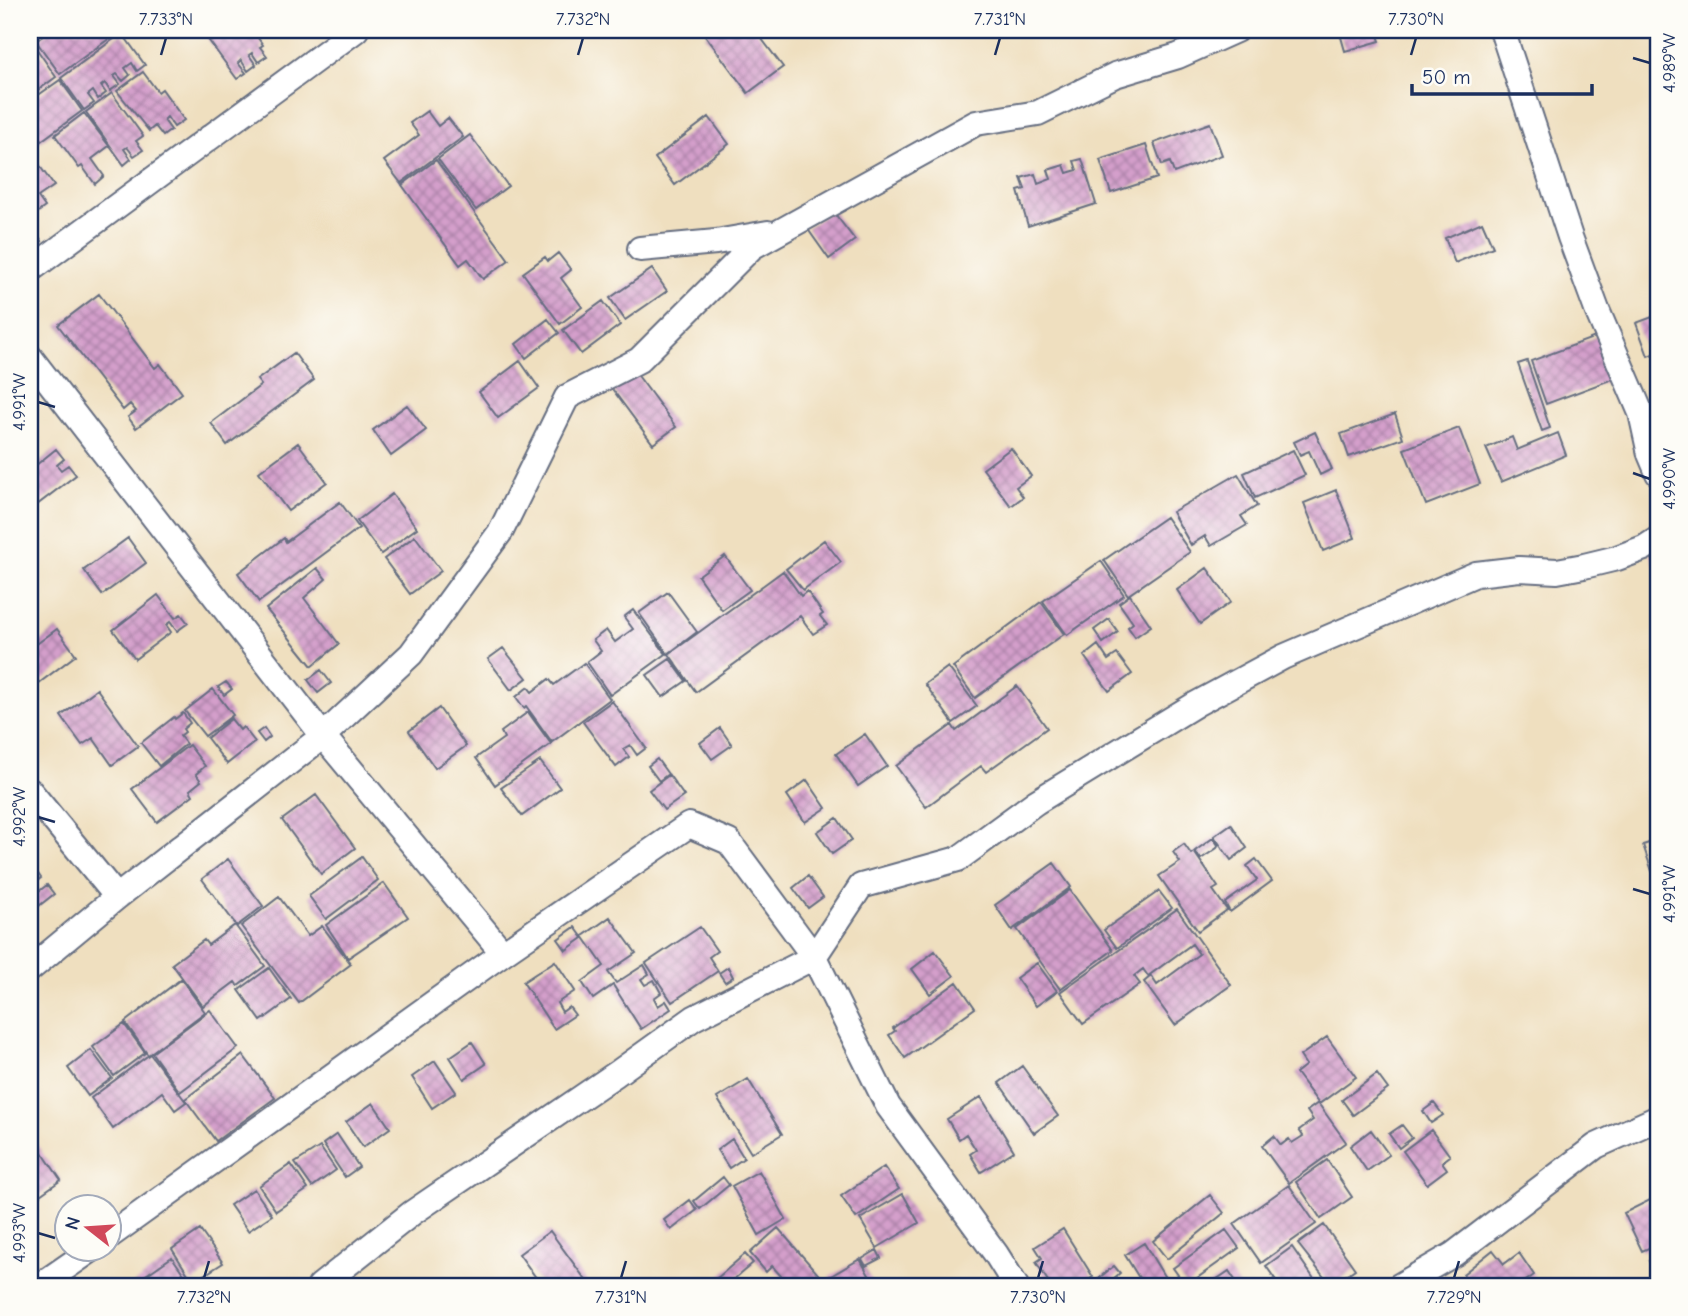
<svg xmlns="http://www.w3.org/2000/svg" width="1688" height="1316" font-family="'Comic Neue',sans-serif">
	<defs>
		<pattern id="building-cross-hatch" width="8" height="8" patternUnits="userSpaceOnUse" patternTransform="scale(1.75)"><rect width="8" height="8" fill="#d49fcb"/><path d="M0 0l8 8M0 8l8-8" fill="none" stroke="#ab82a8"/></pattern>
	</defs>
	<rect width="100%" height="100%" fill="#fdfcf7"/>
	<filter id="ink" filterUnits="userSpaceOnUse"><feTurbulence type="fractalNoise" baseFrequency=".0143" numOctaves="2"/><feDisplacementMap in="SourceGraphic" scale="14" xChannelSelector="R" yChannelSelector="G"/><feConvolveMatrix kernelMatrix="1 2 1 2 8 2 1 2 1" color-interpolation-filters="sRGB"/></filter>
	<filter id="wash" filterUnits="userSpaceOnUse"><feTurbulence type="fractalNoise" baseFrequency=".00686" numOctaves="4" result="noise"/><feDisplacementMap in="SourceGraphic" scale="28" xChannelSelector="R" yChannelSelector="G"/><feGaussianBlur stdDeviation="1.57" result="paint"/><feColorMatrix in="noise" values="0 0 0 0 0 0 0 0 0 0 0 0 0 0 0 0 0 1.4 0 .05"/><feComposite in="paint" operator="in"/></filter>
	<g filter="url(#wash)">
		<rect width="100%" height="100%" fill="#efdfbf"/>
		<g id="blocks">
			<!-- building -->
			<path fill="url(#building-cross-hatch)" d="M51,30H121L60,74L36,41Z
				M210,30H252L263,45L260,47L267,56L258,62L252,53L249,55L256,65L248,71L241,60L238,63L246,73L237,79L204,34Z
				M713,30H755L783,67L748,93L705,35Z
				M1339,30H1376L1380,41L1345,51Z
				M122,33L145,65L137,71L132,63L125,68L130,75L123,81L117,74L114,76L120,84L110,91L105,83L101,86L106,93L98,99L93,91L88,95L94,103L84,110L61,78Z
				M34,45L56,77L30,96V48Z
				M143,72L158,92L162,89L184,120L174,127L167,117L164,120L171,130L163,136L155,126L149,131L117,91Z
				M60,80L82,111L30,149V101Z
				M112,93L143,136L136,141L143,150L134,156L127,147L124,149L131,159L124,165L86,112Z
				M427,111L438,126L448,118L463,137L401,183L384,161L419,135L410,123Z
				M84,113L109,146L92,159L104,176L95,184L82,166L79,168L55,135Z
				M709,117L729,144L675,185L655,158Z
				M1210,123L1222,155L1174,173L1170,162L1162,165L1154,143Z
				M470,135L508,186L476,210L438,159Z
				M1146,145L1157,178L1111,193L1100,160Z
				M34,158L54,186L38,197L45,207L30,218V162Z
				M1082,159L1096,204L1028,226L1018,191L1025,189L1021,178L1035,174L1038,184L1051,179L1048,170L1064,165L1067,173L1077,170L1074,161Z
				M436,160L509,260L483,279L468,259L460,265L402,185Z
				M832,210L855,240L829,259L807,228Z
				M1482,222L1493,247L1455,263L1445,238Z
				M30,224L42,241L30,250Z
				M558,253L571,270L561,278L582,307L560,324L523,273L545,257L548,261Z
				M652,269L667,291L625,320L610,298Z
				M99,294L155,368L160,364L182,393L136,428L128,417L136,411L130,404L123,410L58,325Z
				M603,301L620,325L581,354L563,330Z
				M1658,315V352L1648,356L1636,323Z
				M548,319L559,333L526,358L516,344Z
				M1598,336L1613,379L1546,404L1531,361Z
				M294,353L314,380L227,445L211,423L261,385L257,380Z
				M520,361L539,388L498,418L479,392Z
				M1527,361L1550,428L1542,431L1518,364Z
				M633,369L676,427L653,444L610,386Z
				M407,405L426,430L391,456L373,430Z
				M1395,414L1403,438L1349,457L1341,434Z
				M1459,428L1480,484L1426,505L1404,449Z
				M1315,432L1332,469L1320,475L1309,451L1300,455L1294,442Z
				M1558,433L1566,455L1501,482L1486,448L1512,437L1517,450Z
				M298,443L327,482L288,511L259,472Z
				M1011,448L1031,476L1016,487L1023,497L1011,506L983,469Z
				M56,449L64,459L57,465L61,470L68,465L76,475L33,508L30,504V470Z
				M1293,450L1305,475L1255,498L1244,473Z
				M1238,474L1257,506L1241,516L1247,525L1211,546L1205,536L1191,545L1172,512Z
				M1336,490L1355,538L1323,551L1304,503Z
				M392,494L417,528L381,554L357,521Z
				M340,502L359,528L259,602L238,573L284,538L286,542Z
				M1166,517L1190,552L1128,595L1104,560Z
				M415,536L441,571L410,594L384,559Z
				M128,538L146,563L102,595L84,570Z
				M824,540L841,562L803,590L786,569Z
				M1658,548V568L1656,569L1650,552Z
				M725,556L750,590L722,610L698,576Z
				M1101,561L1124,595L1067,635L1043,601Z
				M317,568L326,579L304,598L339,644L312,666L266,609Z
				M1207,568L1231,602L1200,624L1177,590Z
				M783,571L801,596L807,591L823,614L820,616L827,625L813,634L800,616L696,692L669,654Z
				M668,592L697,632L668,654L639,613Z
				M158,595L175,618L181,614L188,623L177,631L170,622L166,625L171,632L135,659L113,630Z
				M1130,595L1151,626L1135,637L1128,627L1133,623L1119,603Z
				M1041,602L1064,634L975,698L953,667Z
				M633,610L666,654L610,695L587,662L601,651L593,640L606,630L615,642L633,629L624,617Z
				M1109,619L1118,632L1103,643L1094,630Z
				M57,629L76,655L39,683L30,670V649Z
				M1098,645L1108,660L1117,654L1132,674L1109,691L1084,656Z
				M503,648L527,678L511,690L488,659Z
				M670,659L686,681L663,697L647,675Z
				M584,663L610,699L552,742L526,706L524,708L516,697L528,687L532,692L549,679L554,685Z
				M948,667L977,706L953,723L925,684Z
				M321,670L331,683L318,693L308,680Z
				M226,682L232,689L224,695L218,687Z
				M1017,686L1047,728L986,772L981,766L926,807L896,766L952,725L956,731Z
				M97,689L138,746L112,765L93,738L82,745L61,716Z
				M213,689L233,715L205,736L185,711Z
				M612,701L646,748L637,755L630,745L623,749L629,757L616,767L583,722Z
				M439,708L466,746L435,768L409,731Z
				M528,712L551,744L495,785L476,758L504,738L501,732Z
				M183,713L190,723L183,729L185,732L180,736L186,744L159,766L141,743L174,717L175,719Z
				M231,719L240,730L243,727L255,742L227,764L207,738Z
				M264,728L270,737L264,742L257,733Z
				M720,728L732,745L712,759L700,743Z
				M865,734L887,766L858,786L836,754Z
				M189,745L205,766L196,774L201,781L190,790L193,795L157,822L132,789Z
				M657,759L668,774L659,781L648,766Z
				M540,761L560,788L522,816L501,788Z
				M669,775L684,796L664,810L649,790Z
				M807,780L826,808L805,822L787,795Z
				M316,795L355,848L321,874L282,820Z
				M837,818L852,840L832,854L817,832Z
				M1231,824L1247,848L1231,860L1214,836Z
				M1213,838L1218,845L1217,848L1201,859L1195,851Z
				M1655,841L1658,850V869L1652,871L1643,845Z
				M1184,844L1191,854L1194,852L1218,887L1213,890L1227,910L1198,931L1159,876L1180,862L1173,852Z
				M362,857L378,880L326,919L309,896Z
				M228,859L263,906L237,926L202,879Z
				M1256,859L1272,881L1230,912L1225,903L1257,880L1247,866Z
				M1054,863L1071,887L1012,930L995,905Z
				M34,868L41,878L32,885L38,892L47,885L54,894L30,913V872Z
				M808,876L823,897L808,908L793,888Z
				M384,883L408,917L348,958L326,925Z
				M1070,890L1113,950L1060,989L1017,929Z
				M1159,891L1172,908L1117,948L1104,930Z
				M279,897L308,936L322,926L351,964L299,1003L241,926Z
				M1177,909L1231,985L1175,1025L1144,982L1151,976L1157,985L1199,954L1192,944L1148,976L1143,969L1134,976L1140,984L1083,1024L1060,992Z
				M610,917L636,953L608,972L616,983L644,965L649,974L641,979L645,985L654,980L661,993L654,998L658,1006L666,1001L671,1009L641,1029L613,985L593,999L582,982L604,966L583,936Z
				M235,925L265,966L238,986L235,982L203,1006L172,964L204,940L208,945Z
				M575,927L583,938L566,950L558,939Z
				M700,927L717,951L709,957L718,971L672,1002L646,963Z
				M935,951L954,976L930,994L912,969Z
				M555,961L575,991L557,1003L562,1012L569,1007L575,1015L554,1029L523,982Z
				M1037,963L1057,991L1036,1006L1016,978Z
				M728,967L733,977L725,982L719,973Z
				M269,968L291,999L261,1021L239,990Z
				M181,979L205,1012L148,1055L125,1022Z
				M957,982L975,1008L905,1058L889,1035L895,1031L893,1028Z
				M210,1010L238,1048L180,1092L152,1053Z
				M124,1024L145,1053L114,1076L93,1047Z
				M1327,1037L1356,1077L1319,1104L1296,1073L1306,1065L1300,1056Z
				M472,1042L486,1064L464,1079L450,1057Z
				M91,1050L112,1078L88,1096L68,1068Z
				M150,1054L186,1102L175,1110L162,1092L113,1129L91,1098Z
				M243,1055L275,1098L216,1141L185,1099Z
				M435,1061L456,1092L432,1108L412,1077Z
				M1022,1066L1058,1116L1034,1133L999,1083Z
				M1377,1074L1388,1089L1353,1115L1342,1100Z
				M748,1079L782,1134L751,1153L717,1098Z
				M981,1097L1014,1151L981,1172L970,1154L976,1150L966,1134L959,1139L947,1119Z
				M373,1103L390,1128L363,1147L346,1122Z
				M1318,1103L1346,1142L1289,1183L1262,1146L1274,1136L1281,1145L1289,1139L1292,1143L1303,1136L1299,1130L1313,1120L1307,1111Z
				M1434,1103L1443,1115L1431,1123L1423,1111Z
				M1402,1125L1412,1138L1399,1148L1389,1134Z
				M1371,1130L1389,1155L1367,1171L1350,1146Z
				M1431,1130L1450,1156L1442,1162L1447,1169L1427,1184L1403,1151Z
				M337,1134L359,1167L345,1177L323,1144Z
				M732,1139L744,1158L729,1168L717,1150Z
				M35,1142L61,1180L30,1202V1145Z
				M320,1147L336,1170L312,1187L295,1163Z
				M1327,1160L1352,1197L1321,1219L1296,1182Z
				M291,1164L308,1189L276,1211L259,1186Z
				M884,1167L899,1189L856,1218L841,1196Z
				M759,1171L786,1219L759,1235L732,1186Z
				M723,1177L729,1185L700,1209L694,1201Z
				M1289,1185L1316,1224L1261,1263L1234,1224Z
				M254,1189L272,1215L248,1231L230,1205Z
				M903,1194L919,1223L877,1248L860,1219Z
				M1210,1195L1224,1213L1167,1259L1153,1241Z
				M1658,1196V1244L1642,1251L1624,1213Z
				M690,1200L697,1210L671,1230L664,1220Z
				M1324,1225L1355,1269L1331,1286L1298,1244Z
				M778,1228L825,1282L820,1286H790L772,1266L766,1272L750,1253Z
				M1063,1229L1093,1277L1079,1286H1051L1036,1262L1042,1258L1035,1247Z
				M200,1230L223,1263L193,1282L172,1249Z
				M1226,1230L1239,1248L1186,1286L1173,1268Z
				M550,1231L590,1286H542L519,1254Z
				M1144,1243L1170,1286H1144L1125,1255Z
				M1292,1247L1319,1286H1280L1266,1266Z
				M877,1250L881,1258L866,1266L862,1259Z
				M1493,1250L1504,1264L1519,1253L1534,1275L1519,1286H1468L1471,1285L1463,1274Z
				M745,1254L753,1263L726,1286H708Z
				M1658,1255V1276L1649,1261Z
				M172,1257L192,1286H130Z
				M860,1259L875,1286H834L829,1277Z
				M1114,1266L1120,1273L1105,1286L1099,1278Z
				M1229,1271L1239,1286H1207Z"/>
		</g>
	</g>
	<g filter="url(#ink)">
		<use href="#blocks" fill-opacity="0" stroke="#656d80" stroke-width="2"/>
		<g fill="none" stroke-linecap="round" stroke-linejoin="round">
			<!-- minor casing -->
			<g stroke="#656d80" stroke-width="28">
				<path id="minor" d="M1502,30L1570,237L1597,310L1641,413L1650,454L1658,473
					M640,249L716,242L768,233
					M30,270L356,30
					M30,357L323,736L503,953
					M30,791L117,897
					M30,969L117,897L323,736L411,654L501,531L567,397L639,360L752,247L976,123L1038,113L1115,75L1178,56L1236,30
					M108,1237L503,953L689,825L729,842L814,957L888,1106L996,1254L1016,1286
					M39,1286L91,1250
					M320,1286L412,1213L616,1074L694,1018L814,957L861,886L958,859L1036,802L1196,704L1283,657L1476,574L1519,569L1557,571L1584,566L1617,558L1644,548L1658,539
					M1399,1286L1454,1254L1596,1146L1658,1118"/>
			</g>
			<!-- minor -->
			<use href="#minor" stroke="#fff" stroke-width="24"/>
		</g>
	</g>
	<!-- ticks -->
	<path fill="none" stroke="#1b2f5e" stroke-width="2.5" d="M161,55L166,38M578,55L583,38M995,55L1000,38M1411,55L1416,38M1633,58L1650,63M38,402L55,407M1633,473L1650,479M38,817L55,822M1633,889L1650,894M38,1233L55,1238M204,1278L209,1261M621,1278L626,1261M1038,1278L1043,1261M1454,1278L1459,1261"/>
	<!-- margin -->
	<rect width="1688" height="1316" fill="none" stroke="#fdfcf7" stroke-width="77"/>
	<!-- north arrow -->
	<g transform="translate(88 1228) rotate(287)"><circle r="33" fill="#fdfcf7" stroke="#a3aaba" stroke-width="2"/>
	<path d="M0-5L12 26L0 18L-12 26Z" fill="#d1495b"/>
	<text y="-10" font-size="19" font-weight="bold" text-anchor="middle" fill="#1b2f5e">N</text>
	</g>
	<!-- scale -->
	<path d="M1412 84v10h180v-10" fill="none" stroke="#1b2f5e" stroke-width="3.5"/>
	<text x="1422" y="84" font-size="21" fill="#1b2f5e" stroke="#fdfcf7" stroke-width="5" paint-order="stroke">50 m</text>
	<rect x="38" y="38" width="1612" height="1240" fill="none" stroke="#1b2f5e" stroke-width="2.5"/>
	<g font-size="18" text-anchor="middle" fill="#1b2f5e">
		<text x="166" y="25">7.733°N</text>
		<text x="583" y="25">7.732°N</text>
		<text x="1000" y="25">7.731°N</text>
		<text x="1416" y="25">7.730°N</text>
		<text transform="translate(1669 63) rotate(-90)" y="6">4.989°W</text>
		<text transform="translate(19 402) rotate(-90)" y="6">4.991°W</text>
		<text transform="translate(1669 479) rotate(-90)" y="6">4.990°W</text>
		<text transform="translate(19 817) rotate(-90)" y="6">4.992°W</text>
		<text transform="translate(1669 894) rotate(-90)" y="6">4.991°W</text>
		<text transform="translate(19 1233) rotate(-90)" y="6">4.993°W</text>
		<text x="204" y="1303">7.732°N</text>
		<text x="621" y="1303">7.731°N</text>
		<text x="1038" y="1303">7.730°N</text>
		<text x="1454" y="1303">7.729°N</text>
	</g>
</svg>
